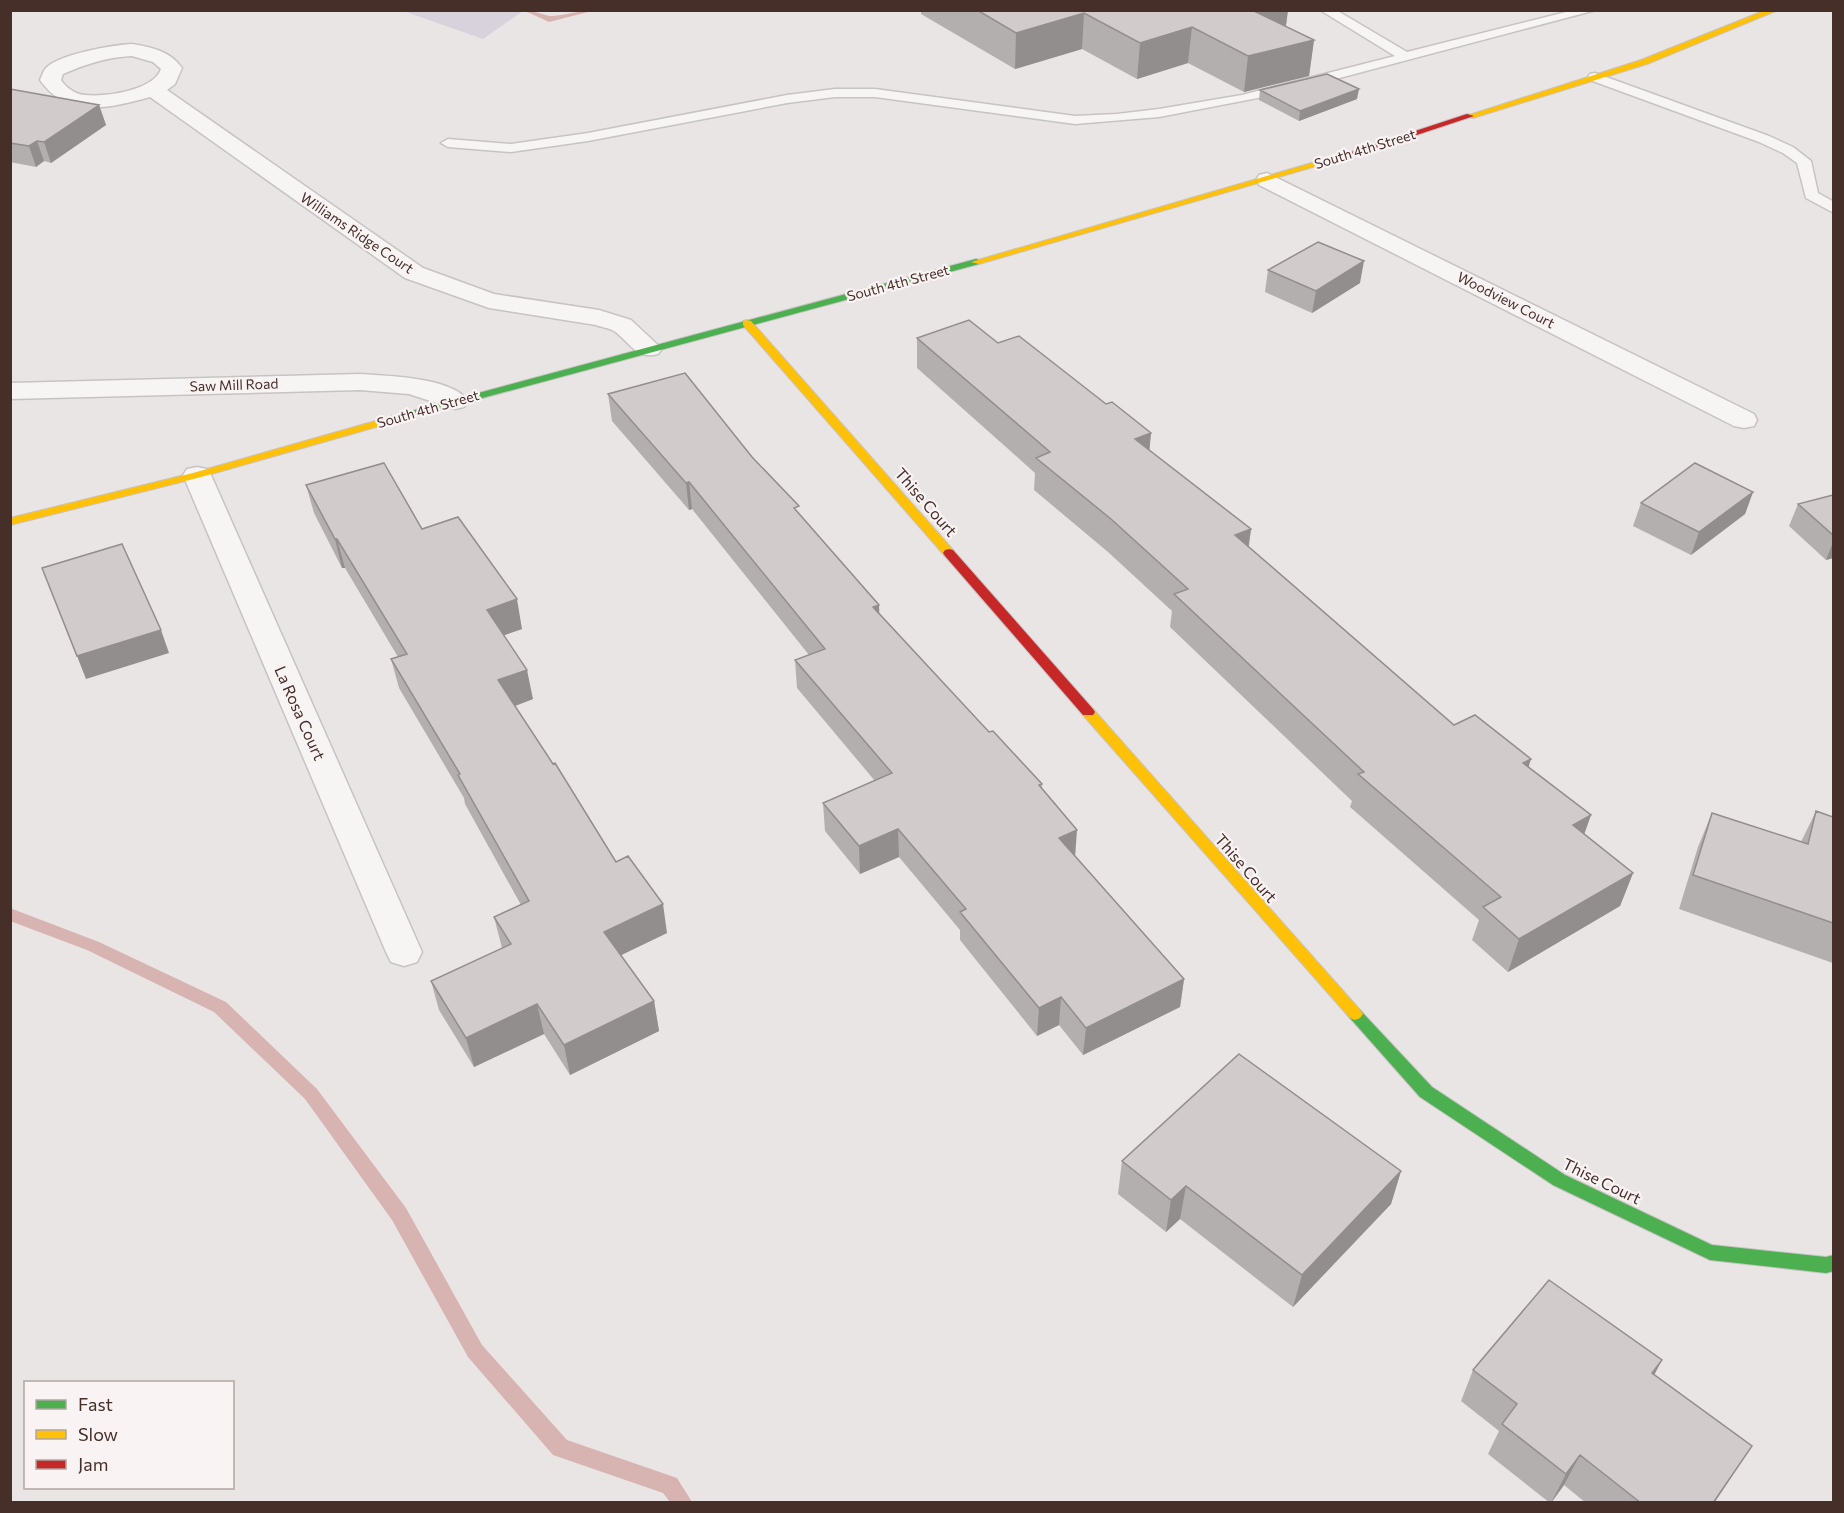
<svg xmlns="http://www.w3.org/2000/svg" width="1844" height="1513" font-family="Commissioner,sans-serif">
	<rect width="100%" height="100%" fill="#eae5e5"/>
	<!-- green -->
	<path fill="#d8d2dd" d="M403,11H523L483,39Z"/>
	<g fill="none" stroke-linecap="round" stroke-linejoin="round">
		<!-- stream -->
		<path fill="#d7b4b1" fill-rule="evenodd" d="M523,10C534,10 544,16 552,16C566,15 580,10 596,10L549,22Z
			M10,908L99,942L226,1002L317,1089L406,1208L482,1345L567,1440L677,1478L692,1502H670L663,1493L553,1455L468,1357L392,1220L305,1099L214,1012L87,950L10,921Z"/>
		<!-- lane casing -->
		<g stroke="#c8c3c3" stroke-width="3">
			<path id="lane" d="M1320,10H1336L1407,52L1574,10H1596L1283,93L1159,117L1075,124L875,97H835L787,103L588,141L511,152L448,147L441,143L448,139L511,144L588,133L787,95L835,89H875L1075,116L1117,114L1159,109L1242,95L1395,56Z
				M1595,73L1769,136L1793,147L1811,161L1818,193L1834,202V213L1806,198L1797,163L1783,153L1759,142L1590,80L1588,77L1590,74Z"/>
		</g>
		<!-- street casing -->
		<g stroke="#c8c3c3" stroke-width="3">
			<path id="street" d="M132,44C151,47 170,51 182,68L175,84L167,90L423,268L494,294L599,310L631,320L662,349L658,354C636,360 630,342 614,331C609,328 601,327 596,325L489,308L405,278L150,97C110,108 67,119 40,80C42,76 43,71 46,68C59,54 113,45 132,44ZM132,56L153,62L161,69C154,91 99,99 79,94C71,91 65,86 61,80L63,74C86,64 107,57 132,56Z
				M1267,173L1754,414L1757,420L1754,426L1744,428L1734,426L1259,185L1256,180L1259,175Z
				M360,374C387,376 452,377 468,401L464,407L455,409L409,394L360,390L10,399V383Z
				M197,467L207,469L211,475L422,952L417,962L404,966L391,962L386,952L183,475L187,469Z"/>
		</g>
		<!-- fast casing -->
		<g stroke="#c8c3c3" stroke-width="2">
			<path id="fast" d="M976,259L979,260V264L390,423H382L380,421L382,419Z
				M1355,1008L1360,1010L1432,1087L1565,1175L1712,1245L1826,1257L1834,1255V1271L1826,1273L1710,1260L1553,1185L1420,1097L1350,1018L1347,1014L1350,1010Z"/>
		</g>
		<!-- slow casing -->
		<g stroke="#c8c3c3" stroke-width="2">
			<path id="slow" d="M1766,10H1778L1647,64L1473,118L1466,116L1641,60Z
				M1329,158L1337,160L979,264L971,262Z
				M747,320L751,321L953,550L955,553L953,556H945L743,325V321Z
				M386,418L392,421L390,423L201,477L10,525V518L193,473Z
				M1088,708L1093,709L1360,1010L1363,1014L1360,1018L1355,1020L1350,1018L1083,715L1081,712L1083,709Z"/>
		</g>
		<!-- jam casing -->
		<g stroke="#c8c3c3" stroke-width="2">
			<path id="jam" d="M1467,114L1474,116L1335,162L1327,160Z
				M949,549L953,550L1093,709L1095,712L1093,715H1083L945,556L943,553L945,550Z"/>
		</g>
		<!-- lane -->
		<use href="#lane" fill="#f7f5f4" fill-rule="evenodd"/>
		<!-- street -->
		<use href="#street" fill="#f7f5f4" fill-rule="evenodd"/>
		<!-- fast -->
		<use href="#fast" fill="#4caf50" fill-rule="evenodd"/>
		<!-- slow -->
		<use href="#slow" fill="#ffc107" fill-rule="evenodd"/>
		<!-- jam -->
		<use href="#jam" fill="#c62828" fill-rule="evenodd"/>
	</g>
	<!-- wall -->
	<path fill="#b4afaf" d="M921,10H1288L1286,26L1314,40L1309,76L1244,92L1188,63L1137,79L1082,49L1015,69L921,14Z
		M10,89L99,105L106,125L51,163L44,161L36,167L10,162Z
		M1260,90L1357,99L1299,121L1259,100Z
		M1268,270L1360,283L1312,313L1265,292Z
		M917,338L998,343L1106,404L1151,433L1149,450L1251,529L1249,547L1454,725L1528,767L1591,815L1584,835L1633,873L1620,906L1508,972L1472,940L1479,920L1350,807L1352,801L1170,627L1172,611L1108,552L1034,490L1035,473L917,368Z
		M608,394L752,457L799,513L879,605V614L989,732L1042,784V789L1075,856L1184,979L1180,1007L1083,1055L1059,1025L1037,1036L960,940V930L899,857L860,874L825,831L823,803L875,781L797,688L795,660L809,655L692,509L689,510L612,421Z
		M306,485L422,529L522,629L504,635L533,699L515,706L616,862L667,933L621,955L654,1001L659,1031L570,1075L544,1034L474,1067L439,1010L431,981L502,948L494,917L521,905L465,804L464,798L399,688L391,659L398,657L345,568H342L314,513Z
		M1753,492L1745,514L1691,555L1633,526L1641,503Z
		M1833,495V558L1826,560L1789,526L1798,504Z
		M1816,811L1833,817V963L1679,909L1698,847L1712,813L1801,842Z
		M1122,1161L1401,1171L1391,1204L1293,1307L1180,1219L1166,1232L1118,1194Z
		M1662,1360L1654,1375L1732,1476L1714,1503H1586L1564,1485L1551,1503H1550L1488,1454L1499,1431L1461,1401L1473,1370Z"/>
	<!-- shaded-wall -->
	<path fill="#928e8e" d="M1250,10H1288L1285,32Z
		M1084,13L1082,49L1015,69L1016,33Z
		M1192,27L1188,63L1137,79L1140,43Z
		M1314,40L1309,76L1244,92L1248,56Z
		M1359,89L1357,99L1299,121L1300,111Z
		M99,105L106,125L51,163L44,142Z
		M37,141L44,161L36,167L29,146Z
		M1364,261L1360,283L1312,313L1316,291Z
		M1151,433L1148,465L1135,439Z
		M689,482L692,509L689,510L686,483Z
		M1753,492L1745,514L1691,555L1699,532Z
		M1251,529L1246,561L1235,535Z
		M335,539H337L345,568H342Z
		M1833,542V558L1826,560Z
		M517,599L522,629L493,639L487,610Z
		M879,605L880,632L873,607Z
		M161,630L169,653L86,679L77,656Z
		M527,670L533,699L504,710L498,680Z
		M1531,759L1521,792L1523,763Z
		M1591,815L1579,848L1573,825Z
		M898,829L899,857L860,874L859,846Z
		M1077,830L1075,858L1059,838Z
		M1633,873L1620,906L1508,972L1519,939Z
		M663,904L667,933L609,961L604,932Z
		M1184,979L1180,1007L1083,1055L1086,1028Z
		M1061,997L1059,1025L1037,1036L1039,1008Z
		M654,1001L659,1031L570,1075L564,1045Z
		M537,1004L544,1034L474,1067L466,1038Z
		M1401,1171L1391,1204L1293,1307L1302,1275Z
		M1186,1186L1180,1219L1166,1232L1171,1200Z
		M1662,1360L1645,1392L1652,1373Z
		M1752,1446L1714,1503H1713Z
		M1580,1455L1564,1485L1551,1503L1566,1474Z"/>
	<!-- building -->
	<path fill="#d1cbcb" stroke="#928e8e" stroke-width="1.5" d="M977,10H1252L1314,40L1248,56L1192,27L1140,43L1084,13L1016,33Z
		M1327,74L1359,89L1300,111L1260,90Z
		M10,89L99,105L44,142L37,141L29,146L10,143Z
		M1318,242L1364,261L1316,291L1268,270Z
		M969,320L998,343L1019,336L1106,404L1112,402L1151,433L1135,439L1251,529L1235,535L1454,725L1475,715L1531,759L1523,763L1591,815L1573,825L1633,873L1519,939L1483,907L1501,897L1358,774L1364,772L1174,594L1188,589L1111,519L1036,458L1050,452L917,338Z
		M685,373L752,457L799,506L794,508L879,605L873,607L989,732L993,731L1042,784L1039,785L1077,830L1059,838L1184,979L1086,1028L1061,997L1039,1008L960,912L966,909L898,829L859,846L823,803L892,773L795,660L825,649L689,482L686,483L608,394Z
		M384,463L422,529L458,517L517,599L487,610L527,670L498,680L553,764L555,763L616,862L628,856L663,904L604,932L654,1001L564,1045L537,1004L466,1038L431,981L511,944L494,917L529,901L458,775L460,774L391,659L407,654L337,539H335L306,485Z
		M1695,463L1753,492L1699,532L1641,503Z
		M1833,495V535L1798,504Z
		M122,544L161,630L77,656L42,568Z
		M1816,811L1833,817V923L1693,875L1712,813L1808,844Z
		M1239,1054L1401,1171L1302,1275L1186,1186L1171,1200L1122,1161Z
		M1549,1280L1662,1360L1652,1373L1752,1446L1713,1503H1641L1580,1455L1566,1474L1502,1424L1517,1404L1473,1370Z"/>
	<g text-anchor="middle" stroke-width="4.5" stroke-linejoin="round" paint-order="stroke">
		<!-- far-street labels -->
		<g font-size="14" fill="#462e29" stroke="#f9f4f3">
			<text transform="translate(1365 149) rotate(-17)" y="5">South 4th Street</text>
			<text transform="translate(357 233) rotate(34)" y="5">Williams Ridge Court</text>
			<text transform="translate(898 283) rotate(-15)" y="5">South 4th Street</text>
			<text transform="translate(1506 300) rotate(27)" y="5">Woodview Court</text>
			<text transform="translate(234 385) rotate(-2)" y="5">Saw Mill Road</text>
			<text transform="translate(428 409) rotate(-16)" y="5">South 4th Street</text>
		</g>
		<!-- street labels -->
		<g font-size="16" fill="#462e29" stroke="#f9f4f3">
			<text transform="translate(926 502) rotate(49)" y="6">Thise Court</text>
			<text transform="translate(300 713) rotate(66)" y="6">La Rosa Court</text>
			<text transform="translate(1246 868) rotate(49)" y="6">Thise Court</text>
			<text transform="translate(1602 1181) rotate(26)" y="6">Thise Court</text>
		</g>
	</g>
	<!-- border -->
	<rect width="1844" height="1513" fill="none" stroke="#462e29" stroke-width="24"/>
	<!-- legend -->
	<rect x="24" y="1381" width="210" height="108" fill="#f9f4f3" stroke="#b1a5a2" stroke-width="1.5"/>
	<rect x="36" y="1400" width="30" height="9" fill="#4caf50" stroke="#b1a5a2" stroke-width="1.5"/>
	<text x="78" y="1411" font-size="18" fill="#462e29">Fast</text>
	<rect x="36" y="1430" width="30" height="9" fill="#ffc107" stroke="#b1a5a2" stroke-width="1.5"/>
	<text x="78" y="1441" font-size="18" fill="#462e29">Slow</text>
	<rect x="36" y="1460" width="30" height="9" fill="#c62828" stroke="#b1a5a2" stroke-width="1.5"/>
	<text x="78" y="1471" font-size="18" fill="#462e29">Jam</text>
</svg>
